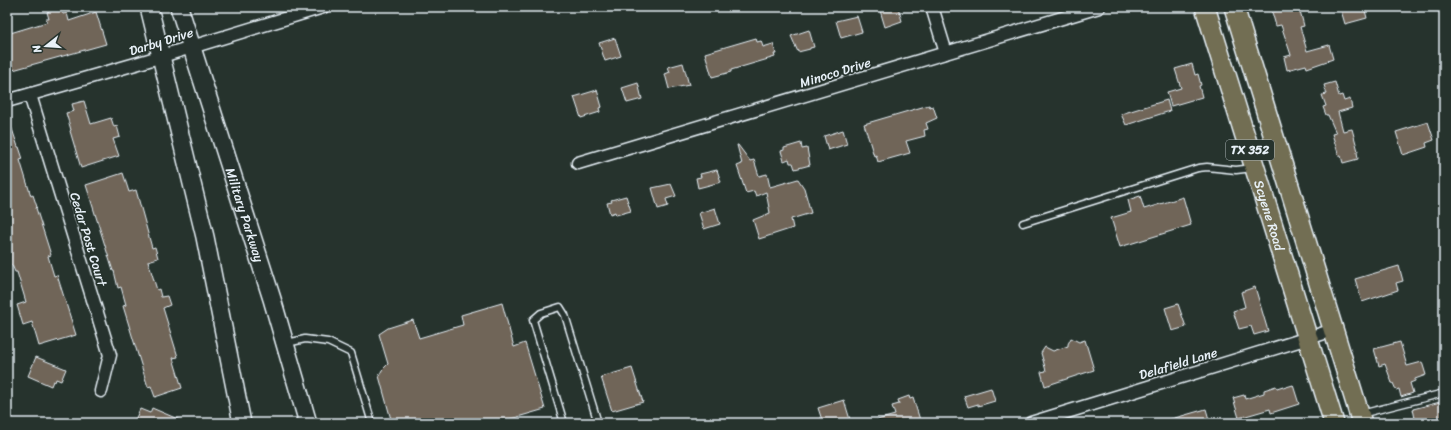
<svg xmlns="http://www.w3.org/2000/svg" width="1451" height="430" font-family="Sriracha,sans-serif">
	<rect width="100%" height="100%" fill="#26332d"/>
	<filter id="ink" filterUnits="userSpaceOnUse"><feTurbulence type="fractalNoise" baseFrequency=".025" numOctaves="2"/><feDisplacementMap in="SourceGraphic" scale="8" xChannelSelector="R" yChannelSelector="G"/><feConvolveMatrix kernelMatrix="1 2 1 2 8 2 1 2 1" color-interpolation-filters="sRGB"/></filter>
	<g filter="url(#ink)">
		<!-- building -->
		<path fill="#6f6558" stroke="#e8f1f8" d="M879,7H898L902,21L885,27Z
			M1288,7H1299L1304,26L1300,27L1307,51L1329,45L1333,59L1307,68L1306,65L1287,70L1284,57L1291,55L1281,25L1276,26L1272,12Z
			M1340,7H1364L1367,18L1345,24Z
			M61,8L63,14L67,13L69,21L96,12L106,44L13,70L12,65L7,67V34L47,22L46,19H49L47,12Z
			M857,16L862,32L841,38L836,21Z
			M809,30L814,47L810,48V49L798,52L791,36Z
			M615,38L621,56L605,61L599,43Z
			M756,38L757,42L761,41L763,47L773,44L776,54H774L775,57L731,70V72L712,77L705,53Z
			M683,63L689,85L669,89L665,74L670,72L668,67Z
			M1192,64L1195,75L1198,74L1201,85L1199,86L1202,97L1171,106L1167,92L1181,88L1175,69Z
			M1335,82L1339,96L1342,95L1344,101L1350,99L1352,108L1338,112L1343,131L1352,129L1358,151L1357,152L1358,159L1343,163L1341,156H1339L1332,134L1336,133L1328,115H1326L1323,107L1326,106L1322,95L1327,94L1324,85Z
			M638,83L642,99L627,103L622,88Z
			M597,90L602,107L599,108L600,112L581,118L574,97Z
			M1167,100L1170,111L1126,125L1121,114Z
			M84,101L91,124L111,118L114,127L117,126L120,137L113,139L119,156L81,168L70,131L71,130L66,113L74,111L72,104Z
			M929,105L930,107L933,106L937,118L926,123L928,129L924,130L925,136L906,141L910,153L878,162L876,155L874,156L864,124Z
			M7,120H9L18,147H19L23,159L20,160L31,196L33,195L37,207L36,208L51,255L48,256L54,276L57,275L76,335L39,346L32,322L23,325L17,305L26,302L17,272H15L12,265L7,266Z
			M1428,122L1434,140L1426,143L1427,147L1403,155L1396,132Z
			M843,130L847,144L828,150L824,136Z
			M801,143L802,149L807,148L810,165L795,169L793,163H790L789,159L784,161L781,151L784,150V148Z
			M737,145H738L750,161L754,160L759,176L767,174L770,187L798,179L804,188L811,213L791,219L793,228L759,239L753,220L770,213L766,192L756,196L754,191L746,193L737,166L742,164Z
			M717,170L721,182L698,188L696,178L701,177L700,174Z
			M123,173L129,192L136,190L152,248L155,247L158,258L148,261L157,290L159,289L161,297L167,296L170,305L163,308L178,357L173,358L182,388L155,397L151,386L148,387L142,368L123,306L126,305L121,287L118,288L114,271H113L86,185Z
			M671,184L676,196L666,199L668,206L658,209L652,188Z
			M626,196L631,211L616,215L615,212L610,214L607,203L612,202L611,200Z
			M1140,196L1144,209L1183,197L1191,225L1120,247L1111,218L1131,212L1128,200Z
			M715,208L720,224L704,229L699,213Z
			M1399,266L1403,281L1396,283L1398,290L1362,302L1355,279Z
			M1255,287L1268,331L1254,335L1251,326L1239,329L1233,311L1245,307L1241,292Z
			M502,303L514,347L525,343L545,409L497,423H392L379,376L382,370L388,364L379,334L388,328L413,320L419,338L463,325L461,315Z
			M1178,304L1186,327L1172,331L1165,308Z
			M1071,338L1079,342L1085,340L1094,370L1045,386L1041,372L1046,371L1041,353L1045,347L1053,351L1068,346V344Z
			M1400,342L1407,366L1422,362L1426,375L1415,379V381L1410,383L1413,393L1401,397L1399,389L1396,390L1393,383H1392L1385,364L1379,366L1374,349Z
			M36,357L66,369L61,381L56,379L55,382L53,381L51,386L28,376Z
			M632,368L643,402L612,411L601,377Z
			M1293,385L1299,404L1271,413L1270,409L1239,418L1233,398L1244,395L1245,399L1264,393V390L1276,386L1277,388L1283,386V388Z
			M991,388L995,401L978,406V404L968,407L964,396Z
			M909,396L910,399L913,398L921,423H878L877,420L895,415L892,406L899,404L898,400Z
			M844,400L851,423H823L818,408Z
			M1444,401V423H1416L1413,409Z
			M152,408L187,423H141L135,420L140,409L150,413Z
			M1206,409L1210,423H1168V420Z"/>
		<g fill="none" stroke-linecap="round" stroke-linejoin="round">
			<!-- lane casing -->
			<g stroke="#e8f1f8" stroke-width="9">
				<path id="lane" d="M1023,223L1198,168L1207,167L1236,170L1253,168
					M287,343L305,339L328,342L351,353L372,423
					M1361,414L1444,393
					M564,423L533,320L541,313L560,307L565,315L598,423"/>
			</g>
			<!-- street casing -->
			<g stroke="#e8f1f8" stroke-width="15">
				<path id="street" d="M932,7L946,53
					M30,95L110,355L101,391
					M7,101L139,63L323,7
					M578,163L1099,7
					M1031,423L1334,330"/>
			</g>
			<!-- secondary casing -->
			<g stroke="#e8f1f8" stroke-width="20">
				<g id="secondary">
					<path d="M149,7L205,237L242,423"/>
					<path id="s1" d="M179,7L272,299L308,423"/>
				</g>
			</g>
			<!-- primary casing -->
			<g stroke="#e8f1f8" stroke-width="22">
				<g id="primary">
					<path id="s2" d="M1205,7L1334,423"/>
					<path d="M1234,7L1362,423"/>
				</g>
			</g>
			<!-- lane -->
			<use href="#lane" stroke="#26332d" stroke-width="6"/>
			<!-- street -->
			<use href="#street" stroke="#26332d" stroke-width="12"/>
			<!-- secondary -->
			<use href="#secondary" stroke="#26332d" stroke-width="17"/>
			<!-- primary -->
			<use href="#primary" stroke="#726e52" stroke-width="19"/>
		</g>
	</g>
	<g text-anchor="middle" stroke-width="3.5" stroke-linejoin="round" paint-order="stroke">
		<!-- shield labels -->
		<rect fill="#26332d" stroke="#aeb8bb" stroke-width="1" x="1226" y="140" width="48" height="20" rx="3"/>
		<g font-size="12" font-weight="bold" fill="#e8f1f8">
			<text x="1250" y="154">TX 352</text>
		</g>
		<!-- street labels -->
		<g font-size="13" fill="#e8f1f8" stroke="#26332d">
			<text transform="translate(161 41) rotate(-17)" y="5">Darby Drive</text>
			<text transform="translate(835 72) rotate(-17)" y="5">Minoco Drive</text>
			<text dy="5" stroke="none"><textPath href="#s1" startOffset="218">Military Parkway</textPath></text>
			<text dy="5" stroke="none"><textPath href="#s2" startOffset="218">Scyene Road</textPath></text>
			<text transform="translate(89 239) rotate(73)" y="5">Cedar Post Court</text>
			<text transform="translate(1178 363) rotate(-17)" y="5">Delafield Lane</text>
		</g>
	</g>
	<!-- margin -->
	<rect width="1451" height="430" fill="none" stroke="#26332d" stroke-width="24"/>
	<rect x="12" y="12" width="1427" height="406" fill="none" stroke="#e8f1f8" stroke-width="1.5" filter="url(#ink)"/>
	<!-- north arrow -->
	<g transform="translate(46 46) rotate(253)" stroke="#26332d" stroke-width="3" paint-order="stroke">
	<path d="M0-3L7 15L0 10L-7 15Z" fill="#e8f1f8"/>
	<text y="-6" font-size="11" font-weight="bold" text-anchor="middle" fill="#e8f1f8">N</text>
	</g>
</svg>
